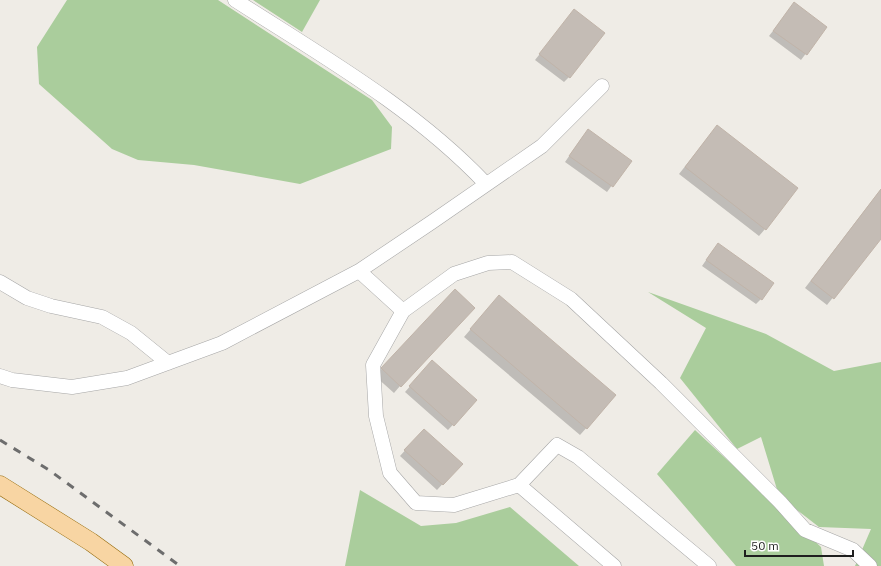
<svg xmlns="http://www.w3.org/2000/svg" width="881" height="566" font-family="'IBM Plex Sans',sans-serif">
	<rect width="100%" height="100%" fill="#efece6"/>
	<!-- forest -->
	<path fill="#aacd9c" d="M67,0H218L372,100L392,127L391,149L300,184L194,165L138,160L112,149L39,84L37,47Z
		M253,0H320L302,32Z
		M648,292L766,334L834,371L881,362V566H855L871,529L819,527L779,496L761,437L737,449L680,378L706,328Z
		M695,430L821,547L824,566H736L657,474Z
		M360,490L421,526L456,523L510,507L579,566H345Z"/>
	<!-- shadow -->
	<path fill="#0003" d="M794,4L826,27L801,60L769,36Z
		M574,11L569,77L564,82L535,60Z
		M717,126L765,229L759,236L679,174Z
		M583,136L630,161L607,192L565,162Z
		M881,189V237L827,305L805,288Z
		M713,250L761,299L756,304L702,266Z
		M448,298L400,386L394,393L375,376Z
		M493,303L615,396L580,435L464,337Z
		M427,367L476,400L448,430L405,392Z
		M419,435L461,464L437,490L400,456Z"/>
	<!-- building -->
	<path fill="#c4bcb5" stroke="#c1b4a9" d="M794,2L827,27L807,55L773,31Z
		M574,9L605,33L570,78L539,54Z
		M717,125L798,188L766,230L685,167Z
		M588,129L632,161L613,187L569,156Z
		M881,189V239L834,299L811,281Z
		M718,243L774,283L762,300L706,260Z
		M455,289L475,308L401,387L381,368Z
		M499,295L616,395L587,429L470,329Z
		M432,360L477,400L454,426L409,386Z
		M424,429L463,464L443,485L404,450Z"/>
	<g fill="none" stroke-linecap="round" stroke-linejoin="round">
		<!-- minor casing -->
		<g stroke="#a6a6a6" stroke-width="15">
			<path id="minor" d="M235,0C322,56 414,108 486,184
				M359,271L403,311
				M0,282L27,298L51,306L102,317L131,333L168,363
				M0,376L12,380L72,387L127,378L222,343L359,271L432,222L542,146L602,86
				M519,485L614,566
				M709,566L578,457L557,445L519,485L454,505L416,503L390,473L376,416L373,365L403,311L454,274L488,263L512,262L571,299L661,383L780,502L805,530L853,550L870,566"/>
		</g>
		<!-- major casing -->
		<g stroke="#936807" stroke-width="19">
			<path id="major" d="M0,485L91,542L124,566"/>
		</g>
		<!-- minor -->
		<use href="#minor" stroke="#fff" stroke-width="14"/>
		<!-- major -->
		<use href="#major" stroke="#f8d5a3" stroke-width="18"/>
		<!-- rail -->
		<path stroke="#6d6d6d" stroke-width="3" stroke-dasharray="8 8" stroke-linecap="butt" d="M0,440L49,470L180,566"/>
	</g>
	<!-- scale -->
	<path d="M745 550v6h108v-6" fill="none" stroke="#1f1f1f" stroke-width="2"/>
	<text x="751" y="550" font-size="12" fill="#1f1f1f" stroke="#ffffff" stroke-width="3" paint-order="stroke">50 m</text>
</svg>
